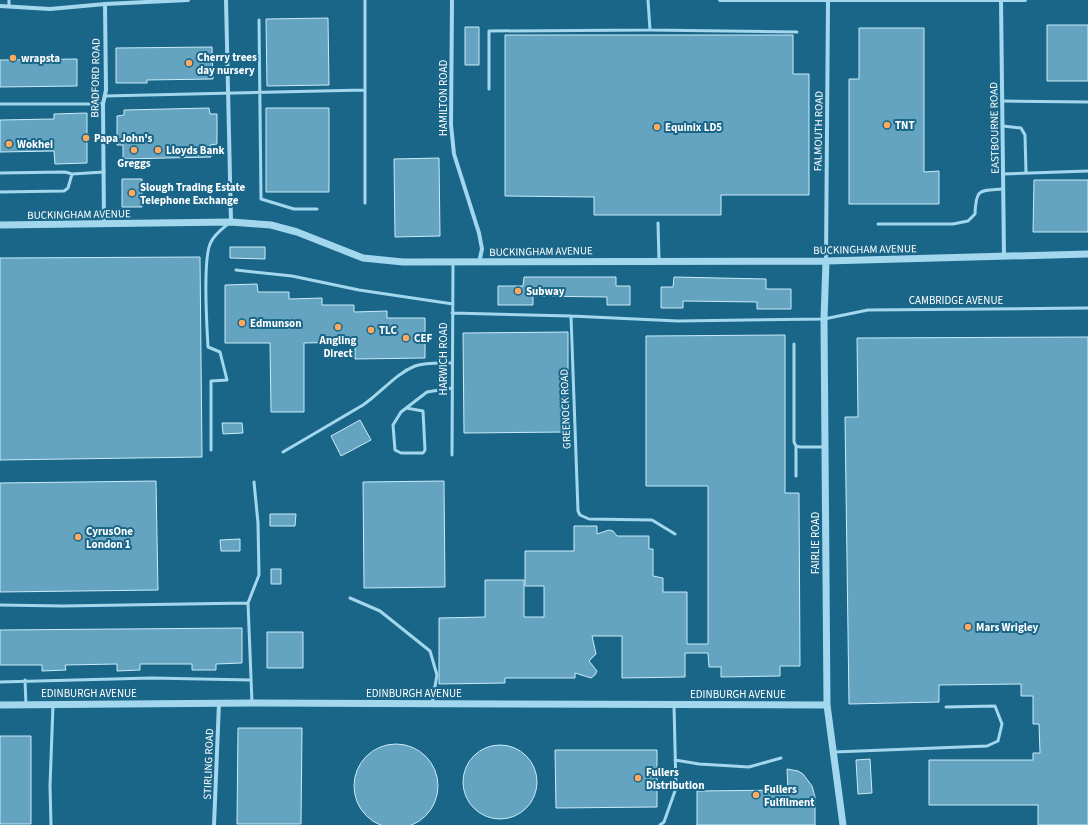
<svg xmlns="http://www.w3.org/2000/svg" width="1088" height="825" font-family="'Source Sans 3',sans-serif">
	<rect width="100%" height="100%" fill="#1a6689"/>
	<!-- building -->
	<path fill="#65a4c0" stroke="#c9ebf9" d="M328,18L329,85L267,86L266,19Z
		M1047,25H1088V81H1047Z
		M465,27H479V65H465Z
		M859,28H924V172L939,171V204H849V79H859Z
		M505,35H793V74H809V195H721V215H594V197L505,196Z
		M212,47L213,79L147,80V83H116V48Z
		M77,59V86L0,87V60Z
		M209,108L210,114H217V144L210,145L211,157L123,159V145H117V116L124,115V110Z
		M266,108H329V192H266Z
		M87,113V163L55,164L54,151L0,152V120L54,119V114Z
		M439,158L440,236L395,237L394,159Z
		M122,179H142V207H122Z
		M1034,180H1088V232H1033Z
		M230,247H265V259L230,258Z
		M200,257L202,457L0,460V258Z
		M524,277H616V286H630V305H607V297L533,296V305H498V286H523Z
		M674,277L766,279V289H791V309H757V302L683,301V308H661V287H673Z
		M257,284L258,292H289V299L322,298V305H354V312L387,311V318H425V358L355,359V342L304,343V412H271L270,343H225V285Z
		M568,332V432L464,433L463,333Z
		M785,335V493H799L800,666H780V676L721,677V667H709L708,653H685V677L622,678V636H592L596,654L589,661L597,671L595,675L591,678L575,673V678H505V683L439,684V618L485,617V580H524V617H544V586H525V551H574V526H597V534L609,530L613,531L617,536H649V549H653V576L663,578V592H687V644H708V486H646V336Z
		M1088,337V825H1038V805H929V760H1033V753H1040L1039,724H1033V696H1021V684L939,685V702L849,704L845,417H858L857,338Z
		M360,420L371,440L341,456L331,436Z
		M222,423H242L243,433L223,434Z
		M156,481L158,590L0,592V483Z
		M444,481L445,587L364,588L363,482Z
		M270,514H296L295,526H270Z
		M240,539V551H221L220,540Z
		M271,569H281V584H271Z
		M242,628V663L216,664V670H192V664H140V670L117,671V664L65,665L66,670L42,671V665H0V630Z
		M267,632H303V668H267Z
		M238,728H302L301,824H237Z
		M0,736H31V824H0Z
		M354 786a42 42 0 1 1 84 0a42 42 0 1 1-84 0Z
		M463 782a37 37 0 1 1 74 0a37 37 0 1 1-74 0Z
		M555,750H657V807L556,808Z
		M870,759L872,793L858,794L856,760Z
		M787,769L798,771L803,774L812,786L815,797V825H697V791L788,790Z"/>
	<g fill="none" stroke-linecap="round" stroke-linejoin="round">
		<!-- service -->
		<path stroke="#a3d7ed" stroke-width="3" d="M9,0V6
			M648,0L650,30
			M259,20L261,199L294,209H317
			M489,89V31L650,30L797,32
			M105,96L365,90
			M1002,101L1088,102
			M0,104H103
			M1003,126L1021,128L1025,135L1026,173
			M0,173L65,172L72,174L68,188L64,191L0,192
			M72,174L104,172
			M1003,174L1088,171
			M365,203V0
			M658,223L659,260
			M878,224H953L968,221L975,214C976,188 979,191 1003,189
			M236,270L292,276L359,290L453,304
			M452,313L571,316L678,321L824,319L868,310L1088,308
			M571,316L578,511L580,515L589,519L652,520L675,534
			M794,344V442L796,446L800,447H825
			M406,408L423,411L425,450L423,453H401L395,450L393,425L401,412L427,392L452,388
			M211,450V381L227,380L220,352L208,347C207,327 202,257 211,242C215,234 222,229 228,224
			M283,452L363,405C381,393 395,374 415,366C426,362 441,363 452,363
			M452,455L453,263
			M796,476V446
			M350,598L380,611L430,651L437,675L432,704
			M248,603L259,575L258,523L254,482
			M0,605L63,606L248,603L252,703
			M25,680L26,705
			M0,682L151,678L251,680
			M834,752L987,746L998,741L1002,724L995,706L946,707
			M675,760L699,764L749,767L781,758
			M51,825L50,786L53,705
			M660,825L664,822L676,788L674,705"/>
		<!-- minor -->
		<path stroke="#a3d7ed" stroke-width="4" d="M226,0L231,222
			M452,0L451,125L454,154L479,233L482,249L479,263
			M720,0H1025
			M1001,0L1004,256
			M0,6L50,9L105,4L188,0
			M104,225L103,104L106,90L105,4
			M826,261L828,1
			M214,825L219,703"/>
		<!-- tertiary -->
		<path stroke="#a3d7ed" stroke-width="7" d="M0,225L231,222L271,225L297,232L363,258L403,262L826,261L1088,254
			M826,261L824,319L827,705L843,825
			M0,705L252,703L827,705"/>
	</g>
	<!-- markers -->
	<g fill="#ffa95f" stroke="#1a6689" stroke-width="1.5">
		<circle cx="13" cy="58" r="4"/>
		<circle cx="189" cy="63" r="4"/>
		<circle cx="887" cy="125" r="4"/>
		<circle cx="657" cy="127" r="4"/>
		<circle cx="86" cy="138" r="4"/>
		<circle cx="9" cy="144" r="4"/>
		<circle cx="134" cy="150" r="4"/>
		<circle cx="158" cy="150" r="4"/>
		<circle cx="132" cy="193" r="4"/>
		<circle cx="518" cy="291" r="4"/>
		<circle cx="242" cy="323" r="4"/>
		<circle cx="338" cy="327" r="4"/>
		<circle cx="371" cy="330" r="4"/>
		<circle cx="406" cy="338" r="4"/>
		<circle cx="78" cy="537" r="4"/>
		<circle cx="968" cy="627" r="4"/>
		<circle cx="638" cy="778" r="4"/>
		<circle cx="756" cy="795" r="4"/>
	</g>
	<g text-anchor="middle" stroke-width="4" stroke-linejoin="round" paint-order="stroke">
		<!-- poi labels -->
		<g font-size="11" font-weight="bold" fill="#fff" stroke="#1a6689" text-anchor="start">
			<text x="197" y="61">Cherry trees<tspan x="197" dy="13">day nursery</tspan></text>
			<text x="21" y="62">wrapsta</text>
			<text x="895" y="129">TNT</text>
			<text x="665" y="131">Equinix LD5</text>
			<text x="94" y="142">Papa John's</text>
			<text x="17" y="148">Wokhei</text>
			<text x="166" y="154">Lloyds Bank</text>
			<text x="134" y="167" text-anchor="middle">Greggs</text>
			<text x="140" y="191">Slough Trading Estate<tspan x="140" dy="13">Telephone Exchange</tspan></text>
			<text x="526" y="295">Subway</text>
			<text x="250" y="327">Edmunson</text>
			<text x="379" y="334">TLC</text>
			<text x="414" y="342">CEF</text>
			<text x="338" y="344" text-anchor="middle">Angling<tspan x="338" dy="13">Direct</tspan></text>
			<text x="86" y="535">CyrusOne<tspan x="86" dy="13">London 1</tspan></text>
			<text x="976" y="631">Mars Wrigley</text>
			<text x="646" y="776">Fullers<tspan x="646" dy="13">Distribution</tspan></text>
			<text x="764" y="793">Fullers<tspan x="764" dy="13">Fulfilment</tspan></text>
		</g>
		<!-- street labels -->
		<g font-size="11" fill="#fff" stroke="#1a6689">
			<text transform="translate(95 78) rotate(-89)" y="4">BRADFORD ROAD</text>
			<text transform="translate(443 98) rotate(-90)" y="4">HAMILTON ROAD</text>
			<text transform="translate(994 128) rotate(-91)" y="4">EASTBOURNE ROAD</text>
			<text transform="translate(818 131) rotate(-89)" y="4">FALMOUTH ROAD</text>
			<text transform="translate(79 214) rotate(-1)" y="4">BUCKINGHAM AVENUE</text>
			<text transform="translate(865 249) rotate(-1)" y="4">BUCKINGHAM AVENUE</text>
			<text transform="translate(541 251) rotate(-1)" y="4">BUCKINGHAM AVENUE</text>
			<text x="956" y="304">CAMBRIDGE AVENUE</text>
			<text transform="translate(443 359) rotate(-90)" y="4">HARWICH ROAD</text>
			<text transform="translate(565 409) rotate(-92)" y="4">GREENOCK ROAD</text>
			<text transform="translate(815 543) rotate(-90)" y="4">FAIRLIE ROAD</text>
			<text x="89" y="697">EDINBURGH AVENUE</text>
			<text x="414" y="697">EDINBURGH AVENUE</text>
			<text x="738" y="698">EDINBURGH AVENUE</text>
			<text transform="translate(208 764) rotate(-88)" y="4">STIRLING ROAD</text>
		</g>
	</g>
</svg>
